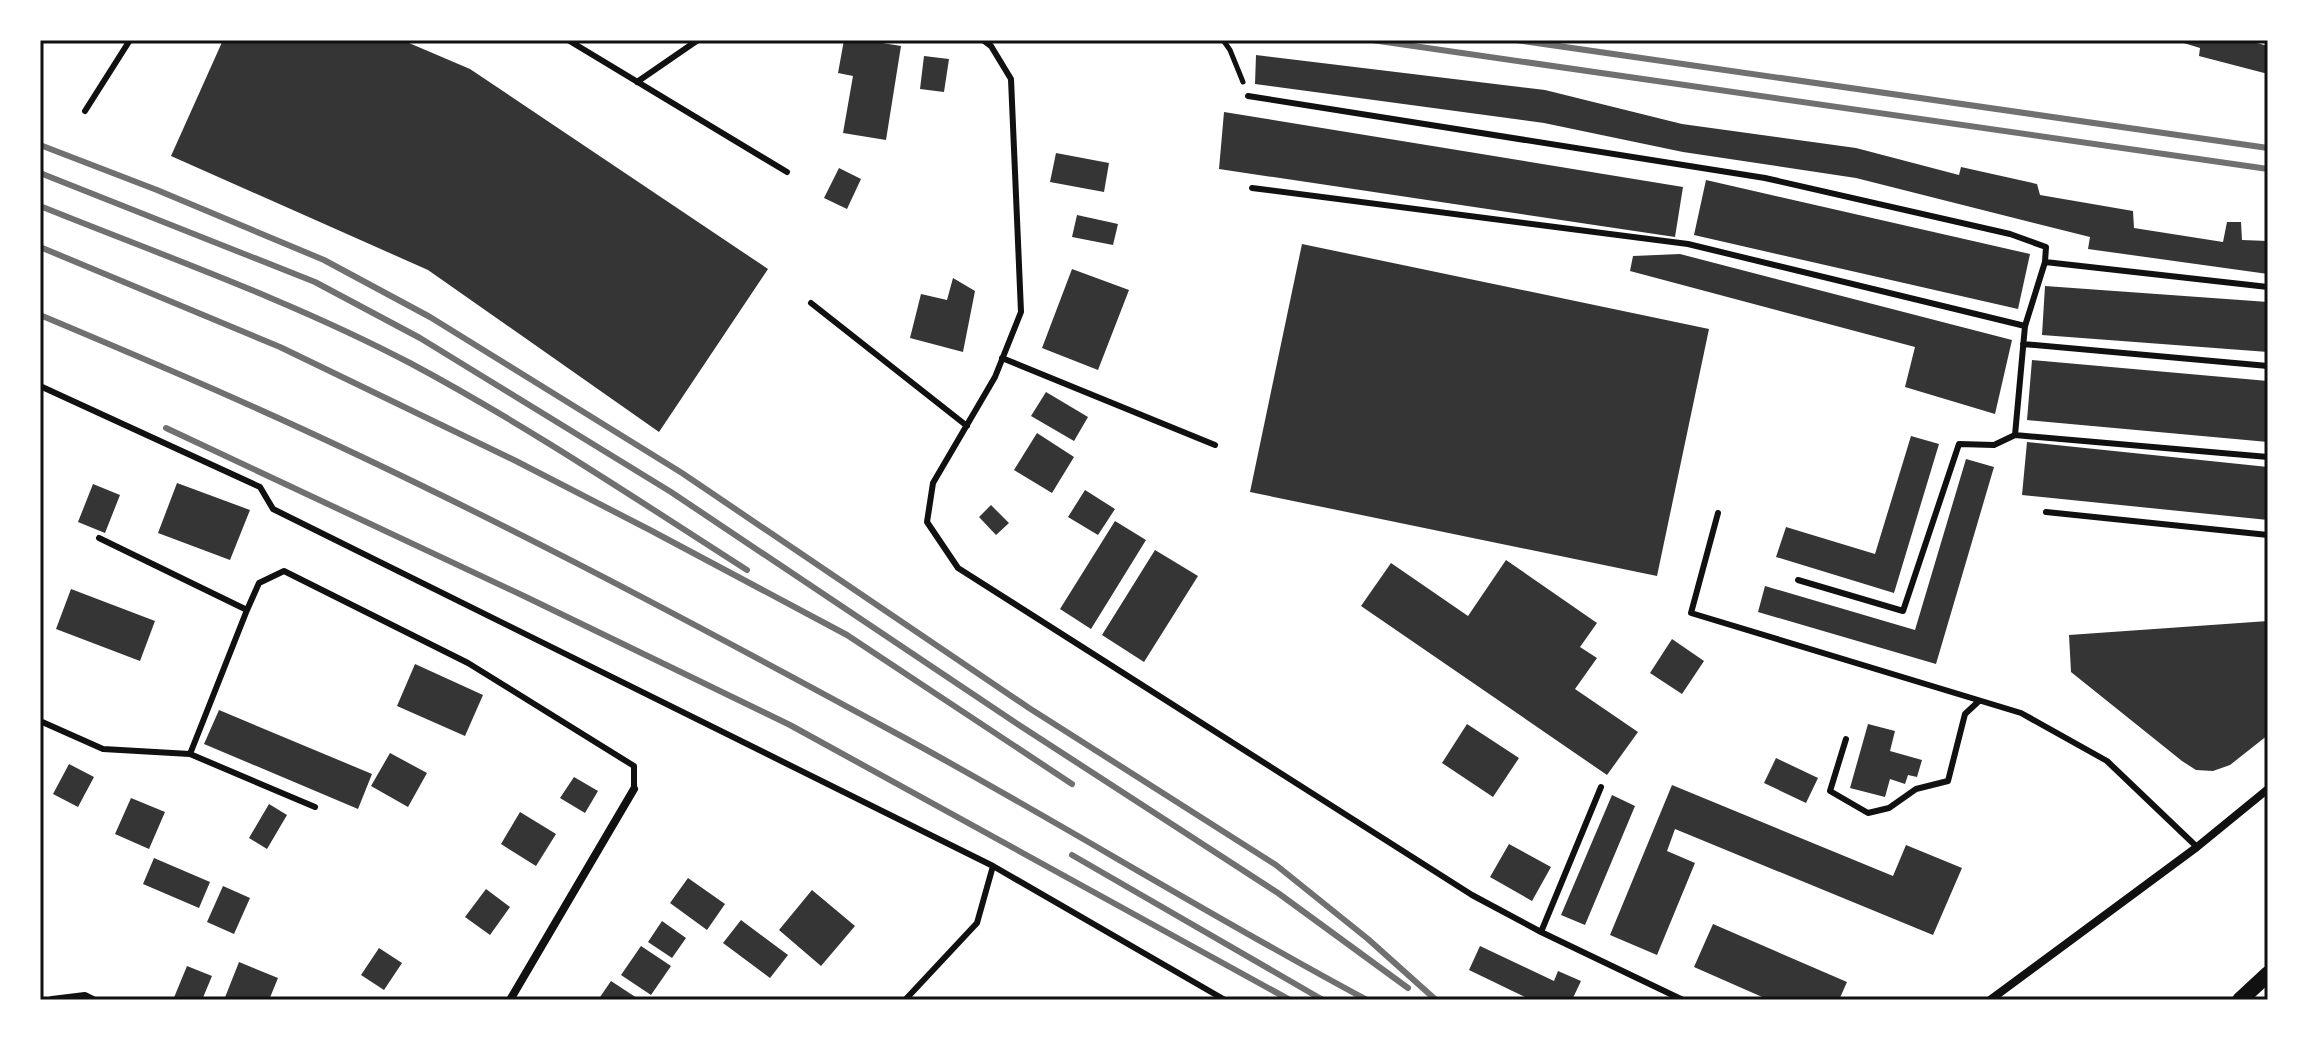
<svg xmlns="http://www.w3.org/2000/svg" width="2308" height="1040" font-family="'Work Sans',sans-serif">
	<rect width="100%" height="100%" fill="#fff"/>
	<!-- building -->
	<path fill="#353535" d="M223,40H402L470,69L768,269L659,432L428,270L171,156Z
		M844,40H864L901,46L886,140L843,133L853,76L838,73Z
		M2174,40H2246L2268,46V74L2199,56L2200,48Z
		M1256,55L1545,90L1682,124L1856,148L1959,175L1961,167L2037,184L2040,195L2133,211L2134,228L2223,242L2227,222H2241L2242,240L2268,241V274L2088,249L2090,237L1856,178L1683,152L1544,123L1255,84Z
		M924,56L949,59L944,92L920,89Z
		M1224,112L1683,187L1675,237L1219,169Z
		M1056,153L1109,163L1104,192L1050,182Z
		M839,168L861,179L847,209L824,198Z
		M1706,180L2030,254L2018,309L1694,235Z
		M1077,215L1118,224L1113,245L1072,237Z
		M1302,244L1709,329L1657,576L1250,492Z
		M1680,254L2012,340L1995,414L1905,387L1915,347L1630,271L1633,256Z
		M1072,269L1129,290L1098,370L1042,348Z
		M953,278L975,291L963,352L910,338L921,294L947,300Z
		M2045,286L2268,302V352L2042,335Z
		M2032,360L2268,381V442L2027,420Z
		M1046,392L1088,417L1074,441L1031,416Z
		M1037,433L1074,457L1052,493L1014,470Z
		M1911,436L1939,444L1894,593L1776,557L1786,527L1875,554Z
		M2027,442L2268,467V520L2022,495Z
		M1966,459L1994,467L1936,664L1758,612L1765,586L1915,630Z
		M177,483L250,510L230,560L158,533Z
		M93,484L120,495L105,533L78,522Z
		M1085,490L1115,509L1098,535L1068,517Z
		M991,505L1009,523L996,535L979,517Z
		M1115,521L1146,540L1091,629L1060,609Z
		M1155,550L1198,576L1144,662L1102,635Z
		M1506,560L1597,623L1580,647L1597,658L1575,689L1638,732L1607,775L1361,606L1391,563L1468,616Z
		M71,589L155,621L140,661L56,629Z
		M2268,621V735L2230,765L2213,771L2196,770L2182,761L2071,672L2069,635Z
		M1672,639L1704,661L1682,694L1650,673Z
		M415,664L483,695L465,736L397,706Z
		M219,710L372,774L358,809L204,744Z
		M1467,724L1519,758L1493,797L1442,763Z
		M1868,724L1895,731L1890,751L1922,760L1917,777L1908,775L1905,784L1890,779L1885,797L1850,788Z
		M390,753L427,773L408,807L371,786Z
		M1776,758L1818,778L1806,803L1764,783Z
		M69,764L94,777L78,807L53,794Z
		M574,777L598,791L585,813L560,798Z
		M1672,785L1893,876L1906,845L1962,868L1933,935L1675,829L1667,851L1695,863L1657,955L1610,935Z
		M1612,795L1635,806L1585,925L1561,915Z
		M131,798L165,812L149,849L115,834Z
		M269,804L287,815L267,849L249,838Z
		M520,812L556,834L536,866L501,844Z
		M1509,844L1551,867L1532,901L1490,877Z
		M154,858L210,882L199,908L143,884Z
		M688,878L725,904L707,930L670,903Z
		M223,886L250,898L234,934L207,922Z
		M486,889L510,907L490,935L465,917Z
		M812,890L855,926L821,966L779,930Z
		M741,920L788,955L770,978L723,943Z
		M662,921L686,938L672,958L648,942Z
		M1713,924L1847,982L1839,1000H1769L1694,967Z
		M641,946L671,966L651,995L621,975Z
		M1480,946L1554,981L1558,971L1581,981L1572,1000H1531L1469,970Z
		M379,948L402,963L384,990L361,975Z
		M239,962L278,978L269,1000H224Z
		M187,966L212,976L202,1000H173Z
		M611,981L640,1000H598Z"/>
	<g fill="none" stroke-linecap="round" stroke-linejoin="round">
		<!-- path -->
		<path stroke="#111" stroke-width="5" d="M1223,40L1230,50L1243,82"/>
		<!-- service -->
		<path stroke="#111" stroke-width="6" d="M568,40L787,172
			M983,40L991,46L1011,79L1021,312L995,377L933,483L927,522L958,568L1472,895L1541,932L1683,1000
			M637,82L698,40
			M1248,96L1765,178L2010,234L2046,247L2045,262L2268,287
			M85,111L130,40
			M1252,188L1688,244L2025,326
			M811,303L967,426
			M2023,344L2268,366
			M1002,358L1215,445
			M40,386L260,487L273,509L993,866L1225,1000
			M2015,435L2268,457
			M2046,512L2268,535
			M1718,513L1691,613L2021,713L2107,761L2197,847
			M99,538L247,610L259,583L284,571L468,663L634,766V789
			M1798,580L1903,611L1959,444L1994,445L2015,435L2025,326L2045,262
			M40,721L103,749L190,754L315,807
			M1846,739L1830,791L1868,813L1889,808L1916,789L1948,781L1965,714L1979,701
			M190,754L247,610
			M1541,932L1601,787
			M905,1000L977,923L993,866"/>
		<!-- minor -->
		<path stroke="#111" stroke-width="8" d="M52,1000L85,996L93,1000
			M510,1000L634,789
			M1990,1000L2197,847L2268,789"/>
		<!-- secondary -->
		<path stroke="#111" stroke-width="16" d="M2240,1000L2268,974"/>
		<!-- rail -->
		<path stroke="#707070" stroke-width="6" d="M1372,40L2268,169
			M1516,40L2268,148
			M40,145L157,190L324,260L430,317L682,473L1029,708L1276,865L1368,939L1436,1000
			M40,173L315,282L420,338L671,492L1019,725L1278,893L1408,988
			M40,206C164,256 292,301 410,363C526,425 636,499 747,570
			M40,247L280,347L514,460L650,530L847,635L1072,784
			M40,315C109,344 178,373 247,404C471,504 688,620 903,737C1059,822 1210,916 1367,1000
			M166,428L526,597L790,725L1290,1000
			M1072,855L1323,1000"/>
	</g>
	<!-- border -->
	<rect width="2308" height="1040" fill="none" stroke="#ffffff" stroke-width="84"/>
	<rect x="42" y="42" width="2224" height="956" fill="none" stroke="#111" stroke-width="3"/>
</svg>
